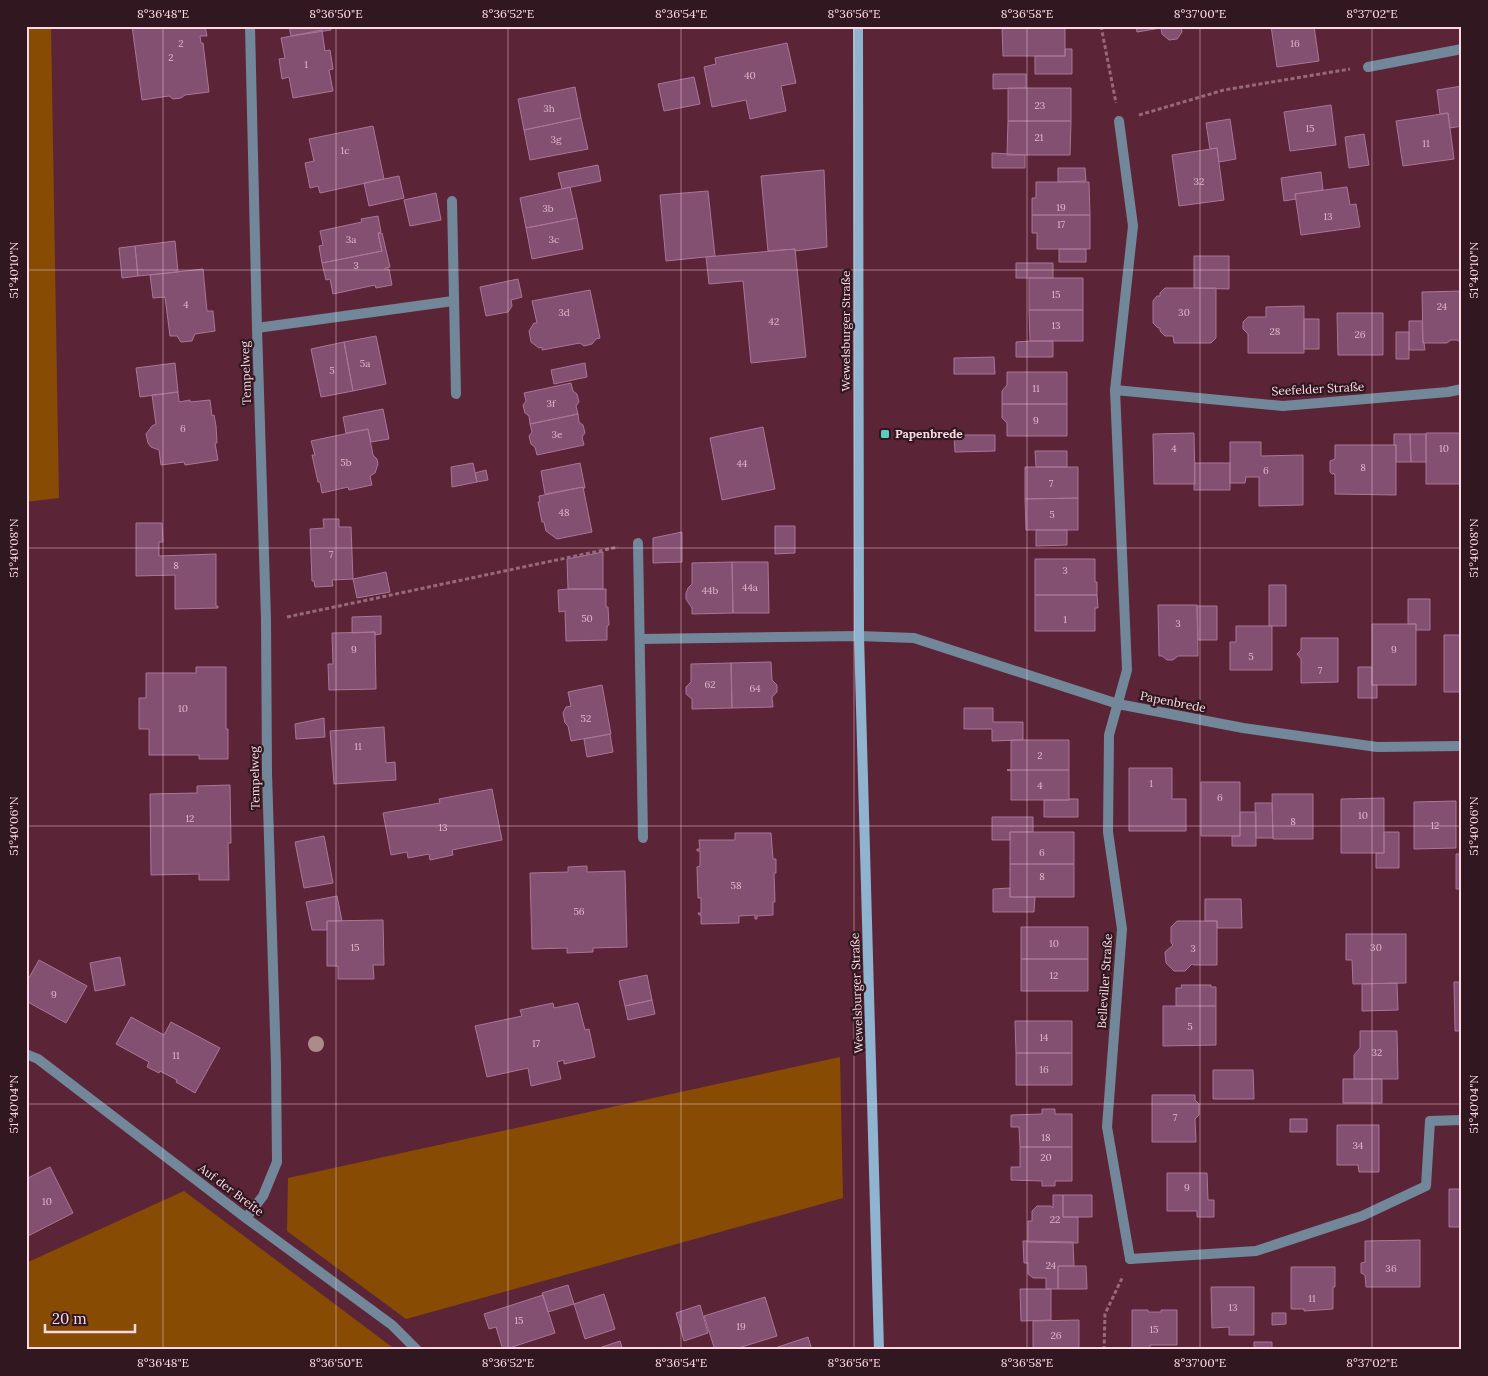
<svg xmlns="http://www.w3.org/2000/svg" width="1488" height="1376" font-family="Lora,serif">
	<rect width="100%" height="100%" fill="#5b2537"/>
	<!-- green -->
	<path fill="#874b04" d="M26,26H51L59,498L26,502Z
		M840,1057L843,1198L406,1319L287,1231L288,1178Z
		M184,1191L396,1350H26V1263Z"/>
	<!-- building -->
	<path fill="#835072" stroke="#aa7597" d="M132,26H205L207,36H200L201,43H203L209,92L185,95L181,98L173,99L169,96L142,100Z
		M289,26H330L331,30L291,36Z
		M1002,26H1065V56H1003Z
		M1136,26H1181L1182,32L1177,39L1169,40L1162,34L1161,28L1137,32Z
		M1271,26H1314L1319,61L1277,67Z
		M322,30L325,51L330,50L333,69L329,70L333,91L293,98L289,77L282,79L279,59L285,58L281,38Z
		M787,43L796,83L781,86L786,111L750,119L746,100L712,107L704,67L716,64L715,58Z
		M1065,49H1072V74H1035V56H1065Z
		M993,74H1026V88L993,89Z
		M694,77L700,104L664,111L658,84Z
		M1462,86V126L1450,128L1448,113L1440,114L1437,90Z
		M575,87L581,118L524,130L518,99Z
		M1008,88H1071V121H1008Z
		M1331,105L1336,145L1290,151L1284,112Z
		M1448,113L1454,159L1403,166L1396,121Z
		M581,118L588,149L530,160L524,130Z
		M1230,119L1236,159L1219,162L1217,148L1210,149L1206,123Z
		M1008,121H1071L1070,155H1007Z
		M373,126L384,179L320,193L318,186L310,188L305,163L314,161L309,139Z
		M1364,134L1369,165L1349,168L1345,137Z
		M1217,148L1224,200L1179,206L1172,155Z
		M992,153L1025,155V168H992Z
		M598,165L601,181L562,189L558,173Z
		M1058,168H1085L1086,181L1058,182Z
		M824,170L827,247L795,251V249L768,251L761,176Z
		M1321,172L1323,190L1295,194L1296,199L1284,201L1281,178Z
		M399,176L404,198L369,206L364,183Z
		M1036,182H1089L1090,215H1032V198H1036Z
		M570,187L577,218L526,228L520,198Z
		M1347,187L1350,205L1356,204L1360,227L1301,235L1295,194Z
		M708,191L715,256L666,261L660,195Z
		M436,193L441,220L410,226L404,200Z
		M1032,215H1090V249H1037V233H1032Z
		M378,216L381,232L378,233L382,251L322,263L319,246L323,245L320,231L362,222L361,219Z
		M577,218L583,249L532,259L526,228Z
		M382,233L390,267L385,268V269H389L392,285L376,288L375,285L333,294L330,279L326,280L322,263L382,251L378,234Z
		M175,241L178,272L138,276L135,246Z
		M135,246L138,276L122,278L119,248Z
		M795,249L806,357L751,363L743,281L709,284L706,257Z
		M1059,249H1086V262H1059Z
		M1194,256H1229V289L1194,288Z
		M1016,263H1053V278H1016Z
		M203,269L207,311H213L215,331L195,334L192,341L181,342L177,336H170L165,297L153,298L150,275Z
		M1029,278H1083V310H1029Z
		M518,279L522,297L511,300L512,306L508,312L486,316L480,287Z
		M1165,288H1216V338L1211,343H1174L1173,336H1165L1160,331V328H1158L1153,323V301L1157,296H1160V293Z
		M590,290L600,338L596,339L592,344L584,346L580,343L542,350V347L539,348L531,342L529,331L534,323H537L532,301Z
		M1462,291V343L1457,340H1451L1447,343H1423L1422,292Z
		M1304,306V353H1248V334L1243,329V322L1248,317H1266V307Z
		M1029,310H1083V341H1030Z
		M1337,313H1383V355H1338Z
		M1304,319H1319V349H1304Z
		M1409,321H1422L1423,343H1424L1425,350H1409Z
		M1396,332H1409V359H1396Z
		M376,336L386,384L353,391L344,342Z
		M1030,341H1053V357H1016V342Z
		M344,342L353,391L321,397L311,349Z
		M994,357L995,374H954V358Z
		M175,363L178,392L140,397L136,368Z
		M585,363L587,377L554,384L551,370Z
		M1007,372H1067V404H1002V391L1007,385Z
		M571,383L573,391L577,394L579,402L576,406L578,414L530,424L529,416L525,413L523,405L526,401L524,393Z
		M178,392L179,402L190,400V402L210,400L212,416L214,415L216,426L217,443H215L218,460L185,465L184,462L161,465L159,450L151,447L148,443L146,434L152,426L156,424L152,395Z
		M1002,404H1067V436H1007V423L1002,418Z
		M383,409L389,439L371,442L368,429L346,433L343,417Z
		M578,414L579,422L583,425L585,433L582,437L584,445L537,455L535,447L531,444L529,436L532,432L530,424Z
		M763,427L775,489L722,500L710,438Z
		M368,429L373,455L377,459L378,464L375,473L370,476L372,485L349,490L348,487L322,493L320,482H318L312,455H315L311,441Z
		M1194,433L1195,484H1154L1153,434Z
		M1426,433H1462V484H1426Z
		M1394,434H1410L1411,462H1396V445H1394Z
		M1410,434H1426V462H1411Z
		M954,435H995V451L955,452Z
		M1230,442H1261V456L1303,455V505L1259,506V477H1246L1245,483H1230Z
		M1335,445H1396V495L1335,494V474H1332L1330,472V461L1335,459Z
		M1035,451H1067V467H1036Z
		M473,463L477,482L452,487L451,467Z
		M580,463L585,488H583V487L545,494L541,471Z
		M1195,463H1230V490H1194Z
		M1025,467H1078V498L1025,499Z
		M486,470L488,480L477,482L475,473Z
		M583,487L592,532L557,539L546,531L544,522H542L538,502H540L539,496Z
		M1078,498V530H1026L1025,499Z
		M323,519H339V527H351L353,579L332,580L333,586L315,587L314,581H312L310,529L324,528Z
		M136,523H162L163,542H159V556L216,554V606H218V608L175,609V575L136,576Z
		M775,526H795V553L775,554Z
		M1036,530H1067V545L1036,546Z
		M682,532V562L653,563V538Z
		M603,552V589H568L567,559Z
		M1035,559H1095V582H1097V595H1035Z
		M732,562H768L769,613H733Z
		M732,562L733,613L692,614V608L686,599V593L688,588L692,584V563Z
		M386,572L390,592L357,598L353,579Z
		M1269,585H1286V626H1269Z
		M568,589H606V607H608L609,625L607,626V640L566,641L565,611L559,612L558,590Z
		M1035,595H1097L1098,608H1095V631H1035Z
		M1408,599H1430V630H1416V624H1408Z
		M1158,605H1197L1198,656H1178L1173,660H1167L1162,656H1159Z
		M1197,606H1217V640H1198Z
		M381,616V634L375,635V632L352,633V617Z
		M1372,624H1416V685H1372Z
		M1236,626H1272V670H1230V642H1236Z
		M375,632L376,689L329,690L328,664H333L332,633Z
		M1444,635H1462V692H1444Z
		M1301,638H1338V682L1301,683V659L1297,654L1301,650Z
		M771,662L772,680L777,685V692L772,697L773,707L732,708L731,663Z
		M731,663L732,708L692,709V699L686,694V687L691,682V664Z
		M196,667H226V729H228V759H199V755H149V729H139V698H146V673H196Z
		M1358,667H1372V685H1377V698H1358Z
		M602,685L611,734L571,741L568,726L565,723L563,713L566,707L571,706L568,692Z
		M964,708H993V722H1023V740L992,741V729H964Z
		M324,718L325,737L296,739L295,724Z
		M384,727L386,763L395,762L396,780L334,784L330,731Z
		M610,734L613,752L587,757L584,739Z
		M1011,740H1069V770H1007H1011Z
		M1129,768H1172V799H1186V831H1129Z
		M1007,770H1069V800H1011V771Z
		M1201,782H1240V836H1201Z
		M230,785L231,843H228L229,880H199V874L151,875L150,794L197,793V786Z
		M492,789L502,840L452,850L453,855L430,860L429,854L408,858L407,852L391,855L383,813L440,803L439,799Z
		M1272,794H1313V839H1273Z
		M1384,798V853H1341V799Z
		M1069,799H1078V817H1044V800H1069Z
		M1456,801V848L1414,849V802Z
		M1255,803H1272L1273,838H1256Z
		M1240,812H1256V846H1232V836H1240Z
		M992,817H1033V832H1010V840H992Z
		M1010,832H1074V864H1010Z
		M1384,832H1399V868H1376V853H1384Z
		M735,833H771L773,859H776V873H774L775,902H773V915L757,916V919H755V915L739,916V923L701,924V915H699L698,913H701V898H698L697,867L700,866V851H697V849H700L699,840H735Z
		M324,836L333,883L304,888L295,842Z
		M1456,854H1462V889H1456Z
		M1010,864H1074V897H1010Z
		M587,866V872L625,871L627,947L593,948V952L567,953V948L532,949L530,873L568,872V867Z
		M1010,888V897H1035L1034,912H993V889Z
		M337,896L342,921H327V930H312L306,902Z
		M1205,899H1241L1242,928H1217V921H1205Z
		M383,920L384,965H373L374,979H338V966H327V921Z
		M1177,921H1217V965H1194L1192,964L1185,971H1174L1166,963L1165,952L1173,945L1171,943V927Z
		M1021,927H1088V959H1021Z
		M1346,934H1406V983L1353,984L1352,960H1346Z
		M120,957L125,985L95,991L90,963Z
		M1021,959H1088V991H1021Z
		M39,960L87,986L66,1023L26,1001V983Z
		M647,975L652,1000L625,1006L619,981Z
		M1454,982H1462V1031H1455Z
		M1397,983L1398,1010L1362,1011V984Z
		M1181,985H1211V987H1216V1006H1176V988H1182Z
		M652,1000L655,1014L628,1020L625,1006Z
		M553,1003L554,1008L578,1003L585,1030L589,1029L595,1057L564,1064V1060L557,1062L561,1079L531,1086L528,1068L487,1077L475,1026L522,1016L520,1010Z
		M1163,1006H1216V1045L1163,1046Z
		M131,1017L164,1035L171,1022L220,1048L195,1093L176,1082L177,1080L160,1071L159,1073L147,1067L149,1062L116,1044Z
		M1015,1021H1072V1053H1016Z
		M1360,1031H1397L1398,1079H1354V1055L1360,1048Z
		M1016,1053H1072V1085H1016Z
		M1213,1070H1253L1254,1099H1213Z
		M1343,1079H1382V1103H1343Z
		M1152,1095H1195V1100L1199,1104V1115L1195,1119L1196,1142H1152Z
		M1042,1109H1055V1114H1072V1147H1020L1019,1127H1011V1115L1042,1114Z
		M1290,1119H1307V1132H1290Z
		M1337,1125H1379V1172H1359L1358,1165H1337Z
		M1020,1147H1072V1181H1055V1186H1042V1181L1011,1180V1167H1020Z
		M50,1167L73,1213L26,1237V1179Z
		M1167,1173H1207L1208,1200H1214V1217H1197V1211H1167Z
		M1449,1189H1462V1227H1449Z
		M1053,1195H1063V1217H1078V1243L1028,1242V1221H1032V1211L1037,1206H1051L1053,1208Z
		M1063,1195H1092V1217H1063Z
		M1420,1240V1287H1366L1365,1275L1361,1273V1263L1365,1262V1241Z
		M1023,1241L1073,1242L1074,1266H1058V1289H1046V1278H1033L1028,1274V1263H1024Z
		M1058,1266H1086L1087,1289H1058Z
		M1291,1267H1335V1287H1333V1309L1304,1311V1309H1291Z
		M568,1285L574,1304L548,1312L542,1293Z
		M1211,1287H1254V1335H1229V1327L1212,1328Z
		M1020,1289H1051V1320L1021,1321Z
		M604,1294L615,1329L585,1339L574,1304Z
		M543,1295L555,1333L503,1350L496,1327L489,1329L484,1314Z
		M765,1297L777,1336L732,1350H715L704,1316Z
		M700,1305L708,1333L684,1341L676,1313Z
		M1132,1310H1148V1312H1161V1310H1177V1345H1150V1350H1132Z
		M1272,1313H1286V1324L1272,1325Z
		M1079,1320V1350H1028L1033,1349V1321Z
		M808,1337L812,1350H772V1349Z
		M620,1341L623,1350H593Z
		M1254,1342H1272V1350H1254Z"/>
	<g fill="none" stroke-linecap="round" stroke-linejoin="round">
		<!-- path -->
		<path stroke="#986a78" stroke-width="3" stroke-dasharray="4 2.5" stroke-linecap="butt" d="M1101,26L1116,103
			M1139,115L1224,90L1350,69
			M287,617L618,547
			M1104,1350L1105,1314L1123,1276"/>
		<!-- service -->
		<path stroke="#72889a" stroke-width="10" d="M1130,1259L1256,1251L1362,1216L1426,1186L1430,1121"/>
		<!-- minor -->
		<path stroke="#72889a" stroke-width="10" d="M1368,67L1462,49
			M1119,121L1133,226L1115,390L1127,670L1109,735L1108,832L1122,929L1107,1127L1130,1259
			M452,201L456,394
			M257,328L453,301
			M1115,390L1283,406L1448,392L1462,389
			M638,543L643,838
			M640,639L859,636L914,638L1118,704L1243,728L1377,747L1462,746
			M26,1054L38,1059L246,1218L392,1325L417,1350
			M1430,1121L1462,1120
			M246,1218L263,1196L277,1162L276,1065L267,773L266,619L257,328L250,26"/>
		<!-- secondary -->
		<path stroke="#90b4d0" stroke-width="10" d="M858,26L859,636L879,1350"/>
	</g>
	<!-- trees -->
	<circle fill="#ae8b8b" cx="316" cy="1044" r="8"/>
	<!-- ticks -->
	<path fill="none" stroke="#fddae3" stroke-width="1" stroke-opacity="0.45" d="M163,26V1350M336,26V1350M508,26V1350M681,26V1350M854,26V1350M1027,26V1350M1200,26V1350M1372,26V1350M26,270H1462M26,548H1462M26,826H1462M26,1104H1462"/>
	<!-- markers -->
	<rect fill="#5bcebb" stroke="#311820" stroke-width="2" x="880" y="429" width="10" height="10" rx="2.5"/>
	<g text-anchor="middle" stroke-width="4.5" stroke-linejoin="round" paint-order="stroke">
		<!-- number labels -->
		<g font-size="10" fill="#deb8c7">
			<text x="181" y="47">2</text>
			<text x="1295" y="47">16</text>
			<text x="171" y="61">2</text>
			<text x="306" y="68">1</text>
			<text x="750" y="79">40</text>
			<text x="1040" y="109">23</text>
			<text x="549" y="112">3h</text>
			<text x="1310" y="132">15</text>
			<text x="1039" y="141">21</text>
			<text x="556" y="143">3g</text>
			<text x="1426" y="147">11</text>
			<text x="345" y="154">1c</text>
			<text x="1199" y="185">32</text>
			<text x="1061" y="211">19</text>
			<text x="548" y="212">3b</text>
			<text x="1328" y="220">13</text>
			<text x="1061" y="228">17</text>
			<text x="351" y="243">3a</text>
			<text x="554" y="243">3c</text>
			<text x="356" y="269">3</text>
			<text x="1056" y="298">15</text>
			<text x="186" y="308">4</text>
			<text x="1442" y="310">24</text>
			<text x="564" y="316">3d</text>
			<text x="1184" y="316">30</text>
			<text x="774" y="325">42</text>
			<text x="1056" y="329">13</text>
			<text x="1275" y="335">28</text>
			<text x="1360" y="338">26</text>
			<text x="365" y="367">5a</text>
			<text x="332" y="374">5</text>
			<text x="1036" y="392">11</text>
			<text x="551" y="407">3f</text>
			<text x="1036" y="424">9</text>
			<text x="183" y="432">6</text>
			<text x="557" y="438">3e</text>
			<text x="1174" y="452">4</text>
			<text x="1444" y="452">10</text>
			<text x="346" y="466">5b</text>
			<text x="742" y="467">44</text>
			<text x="1363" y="471">8</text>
			<text x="1266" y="474">6</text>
			<text x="1051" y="487">7</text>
			<text x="564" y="516">48</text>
			<text x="1052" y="518">5</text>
			<text x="331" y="558">7</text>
			<text x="176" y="569">8</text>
			<text x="1065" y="574">3</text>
			<text x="750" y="591">44a</text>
			<text x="710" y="594">44b</text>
			<text x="587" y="622">50</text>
			<text x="1065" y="623">1</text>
			<text x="1178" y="627">3</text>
			<text x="354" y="653">9</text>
			<text x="1394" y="653">9</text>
			<text x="1251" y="660">5</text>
			<text x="1320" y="674">7</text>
			<text x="710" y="688">62</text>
			<text x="755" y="692">64</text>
			<text x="183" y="712">10</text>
			<text x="586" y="722">52</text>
			<text x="358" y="750">11</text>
			<text x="1040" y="759">2</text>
			<text x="1151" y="787">1</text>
			<text x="1040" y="789">4</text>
			<text x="1220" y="801">6</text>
			<text x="1363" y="819">10</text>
			<text x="190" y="822">12</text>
			<text x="1293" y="825">8</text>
			<text x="1435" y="829">12</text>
			<text x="443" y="831">13</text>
			<text x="1042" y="856">6</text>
			<text x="1042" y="880">8</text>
			<text x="736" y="889">58</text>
			<text x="579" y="915">56</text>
			<text x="1054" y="947">10</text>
			<text x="355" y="951">15</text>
			<text x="1376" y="951">30</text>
			<text x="1193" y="952">3</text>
			<text x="1054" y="979">12</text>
			<text x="54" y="998">9</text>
			<text x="1190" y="1030">5</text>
			<text x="1044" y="1041">14</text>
			<text x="536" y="1047">17</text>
			<text x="1377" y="1056">32</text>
			<text x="176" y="1059">11</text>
			<text x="1044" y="1073">16</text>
			<text x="1175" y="1121">7</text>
			<text x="1046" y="1141">18</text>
			<text x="1358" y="1149">34</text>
			<text x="1046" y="1161">20</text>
			<text x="1187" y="1191">9</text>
			<text x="47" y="1205">10</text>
			<text x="1055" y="1223">22</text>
			<text x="1051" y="1269">24</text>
			<text x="1391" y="1272">36</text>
			<text x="1312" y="1302">11</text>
			<text x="1233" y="1311">13</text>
			<text x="519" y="1324">15</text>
			<text x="741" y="1330">19</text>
			<text x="1154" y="1333">15</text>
			<text x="1056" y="1339">26</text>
		</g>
		<!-- street labels -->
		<g font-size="12" fill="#fddae3" stroke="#311820">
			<text transform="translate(846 331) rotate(-90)" y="4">Wewelsburger Straße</text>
			<text transform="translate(246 373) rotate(-92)" y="4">Tempelweg</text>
			<text transform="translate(1318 389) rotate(-3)" y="4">Seefelder Straße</text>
			<text transform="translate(1173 702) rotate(11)" y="4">Papenbrede</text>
			<text transform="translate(255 778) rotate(-91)" y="4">Tempelweg</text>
			<text transform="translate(1105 981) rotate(-86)" y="4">Belleviller Straße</text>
			<text transform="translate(857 993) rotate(-92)" y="4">Wewelsburger Straße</text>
			<text transform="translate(231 1190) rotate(37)" y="4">Auf der Breite</text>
		</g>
		<!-- poi labels -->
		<g font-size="12" font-weight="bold" fill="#fddae3" stroke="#311820" text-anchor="start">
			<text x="895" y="438">Papenbrede</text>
		</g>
	</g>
	<!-- border -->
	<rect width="1488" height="1376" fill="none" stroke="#311820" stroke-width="55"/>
	<!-- scale -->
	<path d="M45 1324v8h90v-8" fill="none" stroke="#fddae3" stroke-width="2.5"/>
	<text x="52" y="1324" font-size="15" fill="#fddae3" stroke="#311820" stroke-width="4" paint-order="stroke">20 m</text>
	<rect x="28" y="28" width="1432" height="1320" fill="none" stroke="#fddae3" stroke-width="2"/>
	<g font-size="12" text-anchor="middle" fill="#fddae3">
		<text x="163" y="18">8°36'48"E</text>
		<text x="336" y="18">8°36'50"E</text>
		<text x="508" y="18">8°36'52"E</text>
		<text x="681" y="18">8°36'54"E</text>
		<text x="854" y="18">8°36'56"E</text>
		<text x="1027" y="18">8°36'58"E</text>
		<text x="1200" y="18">8°37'00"E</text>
		<text x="1372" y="18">8°37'02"E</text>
		<text transform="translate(14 270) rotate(-90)" y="4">51°40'10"N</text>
		<text transform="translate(1474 270) rotate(-90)" y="4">51°40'10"N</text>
		<text transform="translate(14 548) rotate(-90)" y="4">51°40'08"N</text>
		<text transform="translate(1474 548) rotate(-90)" y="4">51°40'08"N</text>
		<text transform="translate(14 826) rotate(-90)" y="4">51°40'06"N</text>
		<text transform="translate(1474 826) rotate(-90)" y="4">51°40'06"N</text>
		<text transform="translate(14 1104) rotate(-90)" y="4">51°40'04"N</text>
		<text transform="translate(1474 1104) rotate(-90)" y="4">51°40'04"N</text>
		<text x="163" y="1367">8°36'48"E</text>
		<text x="336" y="1367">8°36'50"E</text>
		<text x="508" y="1367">8°36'52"E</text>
		<text x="681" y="1367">8°36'54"E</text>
		<text x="854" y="1367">8°36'56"E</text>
		<text x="1027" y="1367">8°36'58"E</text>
		<text x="1200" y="1367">8°37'00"E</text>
		<text x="1372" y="1367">8°37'02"E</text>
	</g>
</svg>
